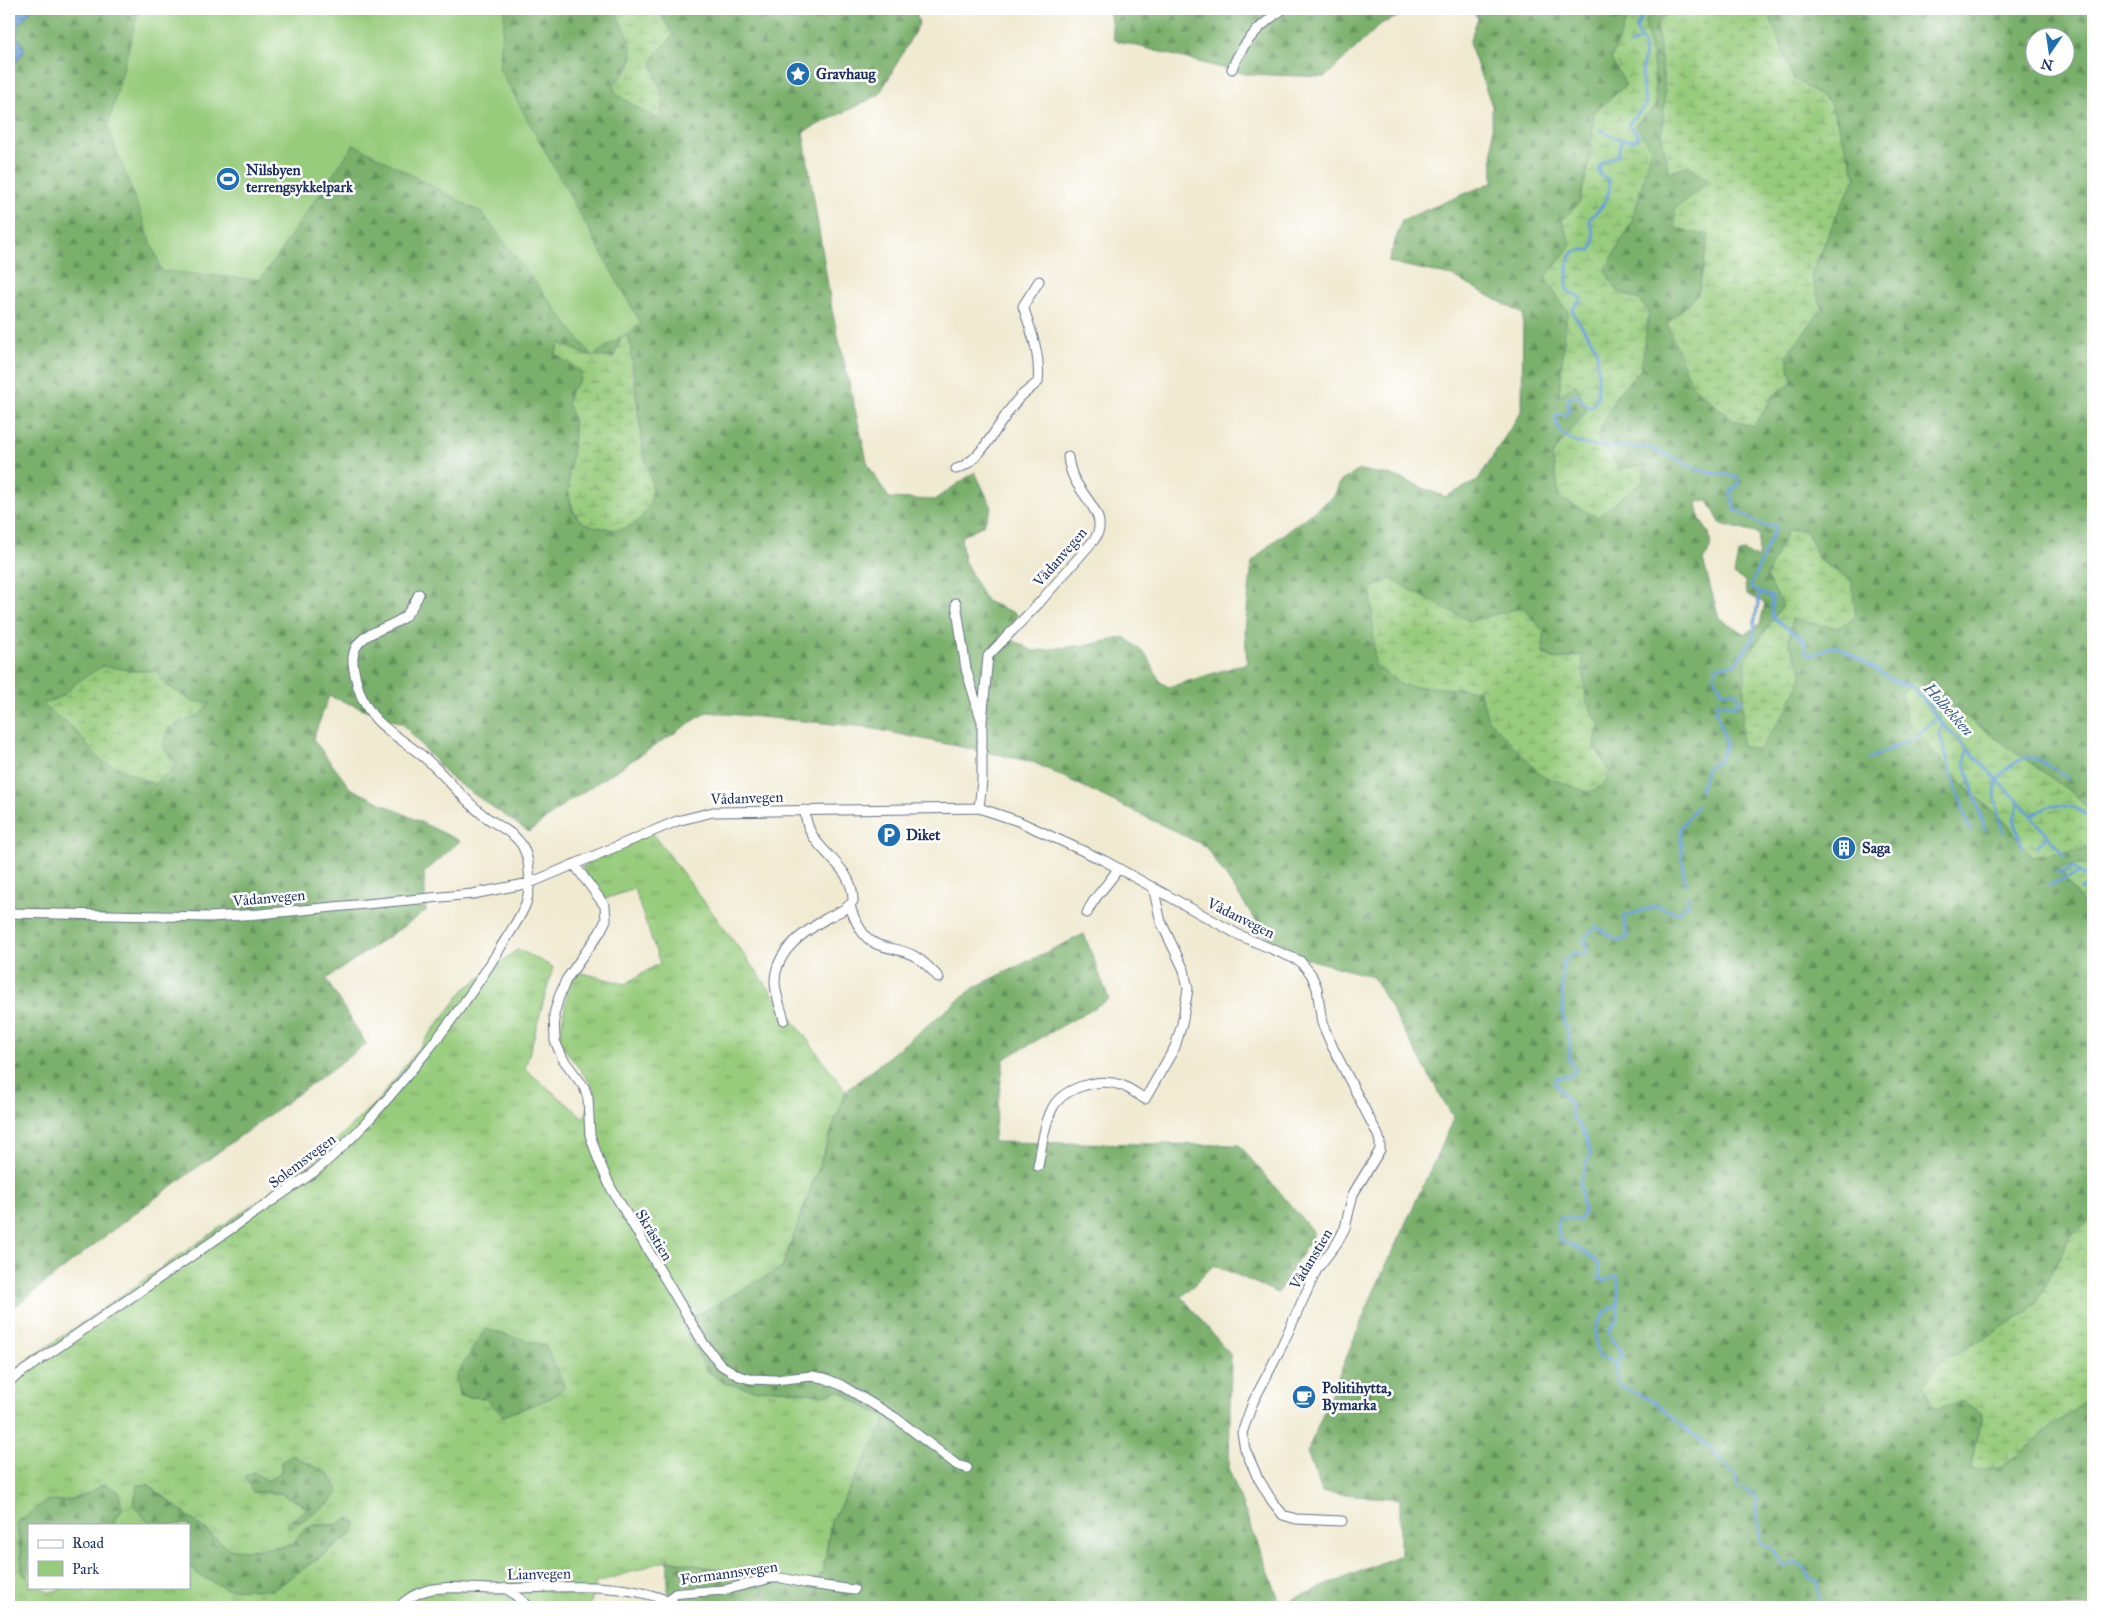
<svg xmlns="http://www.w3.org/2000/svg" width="2102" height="1616" font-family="'IM FELL Great Primer',serif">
	<defs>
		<pattern id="grass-tufts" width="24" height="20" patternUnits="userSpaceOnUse" patternTransform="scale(1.25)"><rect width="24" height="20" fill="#98cc7d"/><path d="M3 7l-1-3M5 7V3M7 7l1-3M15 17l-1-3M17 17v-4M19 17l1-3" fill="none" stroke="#7ba66a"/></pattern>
		<pattern id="forest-firs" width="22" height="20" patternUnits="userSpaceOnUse" patternTransform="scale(1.25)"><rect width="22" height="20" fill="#7ab06c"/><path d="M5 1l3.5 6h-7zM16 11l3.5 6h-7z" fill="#63905c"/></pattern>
		<pattern id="wetland-marsh" width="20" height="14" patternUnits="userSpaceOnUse" patternTransform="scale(1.25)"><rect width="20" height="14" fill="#98cc7d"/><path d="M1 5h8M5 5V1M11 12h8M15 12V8" fill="none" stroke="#7ba66a"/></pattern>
		<pattern id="water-rules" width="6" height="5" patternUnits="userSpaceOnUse" patternTransform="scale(1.25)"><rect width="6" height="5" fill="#689fd6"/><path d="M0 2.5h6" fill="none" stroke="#5582b1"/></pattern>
	</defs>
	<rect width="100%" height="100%" fill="#fff"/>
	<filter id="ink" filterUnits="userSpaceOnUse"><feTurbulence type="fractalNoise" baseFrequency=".02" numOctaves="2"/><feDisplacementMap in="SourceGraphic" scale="10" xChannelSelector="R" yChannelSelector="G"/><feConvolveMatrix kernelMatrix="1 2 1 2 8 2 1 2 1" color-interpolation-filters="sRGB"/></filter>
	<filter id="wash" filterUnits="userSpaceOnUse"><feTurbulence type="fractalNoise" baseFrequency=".0096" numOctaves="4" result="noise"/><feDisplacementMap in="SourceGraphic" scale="20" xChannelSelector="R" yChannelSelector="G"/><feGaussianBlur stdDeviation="1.12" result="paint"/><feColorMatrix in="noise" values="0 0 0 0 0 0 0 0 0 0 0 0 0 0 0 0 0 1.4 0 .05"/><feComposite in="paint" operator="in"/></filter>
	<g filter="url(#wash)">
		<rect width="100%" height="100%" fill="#f0ead1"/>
		<!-- grass -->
		<path fill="url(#grass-tufts)" stroke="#5a7e6e" fill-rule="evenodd" d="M652,832L846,1091L782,1268L682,1323L694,1346L755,1390L783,1389L820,1395L839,1391L879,1415L886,1422L831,1522L823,1571L811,1587L668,1560L596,1583L590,1607H9V1373L312,1164L381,1097L464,990L518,949L553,967L525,1069L584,1118L595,1090L559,1041L571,970L625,984L660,963L634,889L602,900L582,867ZM459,1396L551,1398L503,1416L485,1398ZM254,1472L268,1481L281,1472L332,1501L287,1524L307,1510L306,1506L280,1493L253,1492ZM103,1484L122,1509L112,1525H152L133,1505L149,1485L229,1549L252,1550L293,1545L303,1530L315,1525H337L352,1534L273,1590L199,1575L189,1564V1587H69L49,1592L42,1587H29V1578L23,1574L17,1522L60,1502L87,1495Z"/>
		<!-- forest -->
		<path fill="url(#forest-firs)" stroke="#4a7065" fill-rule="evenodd" d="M32,9H613C628,33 642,53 621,78L662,94L652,64L656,54L674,35L657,9H915L919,24L879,95L803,132L832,310L868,465L889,498L934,500L975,472L992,508L983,525L961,537L964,560L986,601L1017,614L1011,639L1033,651L1094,644L1125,637L1148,657L1160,682L1169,687L1247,663L1245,630L1252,562L1269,545L1334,496L1340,482L1359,470L1395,476L1445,497L1477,481L1522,410L1523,314L1452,276L1388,262L1402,220L1493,182L1492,106L1469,43L1478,18L1469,9H1626L1628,16L1611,58L1626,85L1594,114L1590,160L1579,203L1562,220L1571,246L1546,278L1567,311L1559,395L1576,384L1587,410L1552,455L1560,498L1646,466L1618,468L1597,438L1616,396L1641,369L1640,300L1617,291L1605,271L1632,221L1635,125L1656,106L1653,62L1645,22L1654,9H1670L1657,24L1665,92L1662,138L1669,172L1689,165L1709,182V235L1698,294L1667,324L1752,426L1774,395L1792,383L1787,355L1822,309L1811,277L1836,216L1856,177L1830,102L1793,78L1767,9H2093V812L2074,794L1914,680L1902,694L1907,721L1963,785L2009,825L2031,856L2088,848L2093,823V864L2059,868L2093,921V1219L2071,1234L2036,1305L1992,1334L1934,1409L1963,1401L1982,1413L1970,1469L1999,1468L2093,1395V1607H668V1560L811,1586L823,1571L831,1522L886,1422L879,1415L839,1391L820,1395L783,1389L755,1390L724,1383L706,1370L682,1323L782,1268L846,1091L975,987L1084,934L1109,999L1004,1059L993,1142L1239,1145L1314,1233L1278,1293L1214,1265L1182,1297L1231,1356L1229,1470L1281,1604L1400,1555V1499L1322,1492L1307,1452L1374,1291L1454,1119L1373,977L1276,950L1205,846L1033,762L865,727L707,712L569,801L529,832L449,777L403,724L329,696L313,739L350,788L460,841L424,873L426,911L326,979L366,1044L131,1216L9,1311V72L24,51L23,45L16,36L19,24ZM2034,38H2064V68H2034ZM621,336H629L644,456L652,487L595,526C590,524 584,523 580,520C560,505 573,459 574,439C575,423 572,408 570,392L581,379V371L555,354L560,343L586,355L614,358ZM1708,501L1721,524L1759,534L1758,559L1744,551L1738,554L1734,575L1745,581L1746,594L1765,603L1760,624L1745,634L1719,618L1703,560L1711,549L1709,533L1700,520L1697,502ZM1806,530L1820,561L1852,581L1838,628L1792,618L1789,642L1803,673L1746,658L1783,605ZM1390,579L1470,621L1558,660L1582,655L1586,701L1599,724L1594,745L1610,772L1488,719L1479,690L1403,686L1371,589ZM135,671H156L166,685L193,702L210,703L200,715L169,728L162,745L100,760L72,727L43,705L64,695Z
			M1109,9H1416L1381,24L1325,77L1245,74L1114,40Z
			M485,1329L546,1346L565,1387L551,1398L503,1416L485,1398L459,1396L456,1376Z
			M292,1455L329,1474L339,1492L332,1501L290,1529L286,1524L307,1510L306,1506L280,1493L253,1492L245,1476L254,1472L268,1481L281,1472V1462Z
			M104,1484L119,1492L122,1509L112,1525H29V1578L23,1574L17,1522L48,1500C69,1504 86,1495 104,1484Z
			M138,1485H149L229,1549L252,1550L293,1545L303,1530L315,1525H337L347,1518L356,1523L352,1534L273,1590L227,1589L199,1575L189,1564V1525H152L133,1505Z"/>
		<!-- wetland -->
		<path fill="url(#wetland-marsh)" stroke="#5a7e6e" d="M613,9H657L674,35L656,54L652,64L662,94L661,119L644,112L616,94L613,83C646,63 629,34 613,9Z
			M1626,9H1654L1645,22L1653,61L1656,106L1635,125L1652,149L1632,221L1605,271L1617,291L1640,300L1649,312L1641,369L1616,396L1597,438L1619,468L1647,466L1642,482L1597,517L1560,498L1552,455L1587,410L1576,384L1559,396L1567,311L1545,278L1571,246L1562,220L1579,203L1590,160L1594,113L1626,85L1611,59L1628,16Z
			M1670,9H1767L1793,78L1830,102L1856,177L1836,216L1811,276L1822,309L1787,355L1792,383L1774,395L1753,427L1731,419L1692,385L1667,324L1698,294L1709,236L1675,228V209L1709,182L1689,165L1669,173L1662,138L1665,92L1657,24Z
			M621,336H629C634,374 638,412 643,450C645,462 651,475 652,487C653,510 634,533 610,529C600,527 584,526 578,518C553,483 588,439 567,404L570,392L581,379V372L555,354L560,343L586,355L614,358Z
			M1788,530H1806L1820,561L1852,581L1856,618L1838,628L1792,619L1789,642L1803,673L1787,710L1758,750L1741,745L1746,658L1783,605L1766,577Z
			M1390,579L1470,621L1523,607L1544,632L1543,654L1558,660L1582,655L1586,701L1599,724L1594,745L1610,772L1603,786L1588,792L1541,775L1488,719L1479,690L1403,686L1375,666L1371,589Z
			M103,666L135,671H156L166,685L193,702L210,703L200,715L169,728L163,745L175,767L154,784L100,760L72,727L42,705L64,695L79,681Z
			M1914,680L2074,794L2093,812V823L2088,848L2031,857L2009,825L1963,785L1907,721L1902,694Z
			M2093,864V921L2059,867Z
			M2093,1219V1395L1999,1468L1970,1470L1982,1413L1963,1401L1934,1409L1924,1385L1941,1360L1992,1334L2036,1305L2071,1234Z"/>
		<!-- park -->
		<path fill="#98cc7d" stroke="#5a7e6e" d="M139,9H505L499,68L641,324L592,356L482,213L354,144L260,280L162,271L108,127Z"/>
		<!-- water -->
		<path fill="url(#water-rules)" stroke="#42679a" d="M9,9H32L19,24L16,36L23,45L24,51L9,72Z"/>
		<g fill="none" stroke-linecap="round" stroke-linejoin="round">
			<!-- stream -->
			<path stroke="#689fd6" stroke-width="3" d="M1646,9L1636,29C1649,52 1644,51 1642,74C1641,84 1644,95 1646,105L1628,124L1639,136L1635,140H1621L1618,155L1603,162L1599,167L1600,175L1608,180C1613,193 1602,210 1590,217L1589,221C1593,230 1597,242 1591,250C1587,251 1583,249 1579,250C1565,252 1567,279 1567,290L1571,293L1581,297V300L1573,308L1574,315L1597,349L1598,376L1597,400L1591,407L1587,406L1577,395L1568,398L1569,412L1565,415L1558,414L1555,418C1562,459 1623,441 1652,449C1669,454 1684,465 1701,470C1713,475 1726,474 1738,478L1739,485L1730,492L1735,509L1763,526L1774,525L1775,528L1751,585V588L1760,593L1755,619L1753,639L1735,664L1716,667L1714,676L1723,692L1735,691L1741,701L1734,706L1718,702L1716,709L1726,744L1720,759L1707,768L1700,791
				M1630,45L1641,39
				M1599,130L1621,140
				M1760,593L1772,597V617L1805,641V651L1810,655C1820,654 1824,647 1837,646L1896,682L1913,687L1943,724L2023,806L2064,855
				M1943,724L1939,733L1970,831
				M1967,749L1965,764L1985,830
				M1869,759L1917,736L1937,717
				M2019,802L2014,819L2022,846
				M2031,815L2053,805L2074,807L2093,819
				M2003,832C1997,807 1985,782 2012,765C2018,761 2025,756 2033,758C2045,762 2058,772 2068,778
				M2036,847L2047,837
				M2056,873L2073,868L2093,880
				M2084,875L2093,872
				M1685,884L1680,829L1697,806
				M2049,885L2075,875L2079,872
				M2080,890L2093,881
				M1687,895L1689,903L1678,913L1657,906L1623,917L1628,938L1619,941L1596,927L1585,938L1587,951L1583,955L1575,952L1562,963L1563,1017L1570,1042L1569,1062L1576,1069L1573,1075L1557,1077L1555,1083L1571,1105L1572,1116L1588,1139L1590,1154L1580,1183L1584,1213L1579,1221L1562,1217C1554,1223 1558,1231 1560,1240L1582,1250L1599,1264V1277L1605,1281L1615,1276L1618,1277V1320L1608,1331L1611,1338L1624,1355L1615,1362L1618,1385L1655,1402L1685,1429L1711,1447L1724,1466L1736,1474L1737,1486L1756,1497L1760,1543L1773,1549L1785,1566L1796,1563L1805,1567L1809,1578L1817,1582L1820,1607
				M1615,1362L1599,1357C1592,1335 1594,1314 1618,1305"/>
		</g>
	</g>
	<g filter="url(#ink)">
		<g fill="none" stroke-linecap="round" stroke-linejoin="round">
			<!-- street casing -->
			<g stroke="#667086" stroke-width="11">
				<path id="street" d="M1232,69C1241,44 1261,24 1283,9
					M956,469C983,462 1001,416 1020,397C1026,392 1032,387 1038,382C1041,355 1031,331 1023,306L1039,281
					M956,603L966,669L981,719
					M979,808L982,781V722L988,656L1039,603L1094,540C1110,518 1085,500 1075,480C1071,473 1069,465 1068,457
					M574,864L605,906L606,920L600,932L566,980L559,997L554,1014L555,1041L563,1059L584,1087L588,1098L590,1135L599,1161L611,1188L704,1344L721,1365L739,1376L750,1379L775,1380L812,1376L824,1378L841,1385L896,1418L957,1465L967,1468
					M850,905C852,914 856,922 861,930C875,953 896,944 916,957C924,962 933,971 939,978
					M9,913L210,917L259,914L473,894L530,883L677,821L713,812L979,808L1018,821L1105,861L1239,935L1300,961L1311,974L1317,988L1322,1023L1333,1048L1378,1135L1380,1142V1150L1353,1194L1345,1228L1337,1243L1317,1269L1278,1354L1253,1402L1242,1433L1245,1449L1257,1476L1272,1501L1283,1515L1296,1519L1342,1521
					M1087,913C1094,895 1110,884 1118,868
					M784,1020C781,1008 775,994 775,982C775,951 804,932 827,918C836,913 847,910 853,901C854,861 806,852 805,810
					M1038,1166C1042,1148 1043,1127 1052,1109C1062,1088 1099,1077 1121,1085C1129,1088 1137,1094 1145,1099L1175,1047L1182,1024L1188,989L1184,970L1161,922L1153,887
					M9,1381L314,1172C352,1141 383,1105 414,1067C445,1030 474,991 499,950C508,935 520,919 526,903C531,887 531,863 523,847C515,832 495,825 482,814C461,797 445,775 425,758C397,734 370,726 358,687C356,678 352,667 353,657C356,631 387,631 404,617C411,611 415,602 419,594
					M506,1588L530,1607
					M669,1600L675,1594L682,1593L724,1590L771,1578H782L809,1584L854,1590
					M399,1607C406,1599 417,1593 428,1590C449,1585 472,1589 493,1589C552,1588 628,1578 681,1607"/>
			</g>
			<!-- street -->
			<use href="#street" stroke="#fff" stroke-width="9"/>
		</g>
	</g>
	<!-- icons -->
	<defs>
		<g id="sight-disc" transform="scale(1.25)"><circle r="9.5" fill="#1f6fb2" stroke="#fff"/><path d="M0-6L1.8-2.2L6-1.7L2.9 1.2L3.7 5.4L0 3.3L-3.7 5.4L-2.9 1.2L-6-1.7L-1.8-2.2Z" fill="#fff"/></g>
		<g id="stadium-disc" transform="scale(1.25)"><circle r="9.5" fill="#1f6fb2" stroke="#fff"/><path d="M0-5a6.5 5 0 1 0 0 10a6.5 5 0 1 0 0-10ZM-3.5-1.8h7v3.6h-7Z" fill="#fff"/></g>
		<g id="parking-disc" transform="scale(1.25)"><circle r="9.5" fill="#1f6fb2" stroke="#fff"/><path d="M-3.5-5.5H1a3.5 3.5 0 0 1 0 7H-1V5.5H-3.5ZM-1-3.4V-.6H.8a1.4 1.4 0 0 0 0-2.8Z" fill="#fff"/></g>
		<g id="building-disc" transform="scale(1.25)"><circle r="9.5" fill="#1f6fb2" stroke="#fff"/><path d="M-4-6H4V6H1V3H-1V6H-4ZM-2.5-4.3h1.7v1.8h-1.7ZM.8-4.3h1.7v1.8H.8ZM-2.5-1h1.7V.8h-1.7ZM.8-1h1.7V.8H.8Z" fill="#fff"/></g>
		<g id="cafe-disc" transform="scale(1.25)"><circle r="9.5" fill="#1f6fb2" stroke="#fff"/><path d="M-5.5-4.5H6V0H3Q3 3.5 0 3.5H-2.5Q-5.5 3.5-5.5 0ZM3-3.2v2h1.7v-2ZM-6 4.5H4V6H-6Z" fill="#fff"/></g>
	</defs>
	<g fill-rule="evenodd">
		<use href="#sight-disc" x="798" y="74"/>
		<use href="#stadium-disc" x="228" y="179"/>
		<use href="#parking-disc" x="889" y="835"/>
		<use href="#building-disc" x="1844" y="848"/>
		<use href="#cafe-disc" x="1304" y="1397"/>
	</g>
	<g text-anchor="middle" stroke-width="5" stroke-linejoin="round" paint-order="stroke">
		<!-- poi labels -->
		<g font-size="15" font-weight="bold" fill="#1b2f5e" stroke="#fff" text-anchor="start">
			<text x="816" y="79">Gravhaug</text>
			<text x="246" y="175">Nilsbyen<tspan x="246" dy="17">terrengsykkelpark</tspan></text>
			<text x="906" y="840">Diket</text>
			<text x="1862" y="853">Saga</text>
			<text x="1322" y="1393">Politihytta,<tspan x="1322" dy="17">Bymarka</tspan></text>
		</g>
		<!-- street labels -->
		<g font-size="15" fill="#1b2f5e" stroke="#fff">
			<text transform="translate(1060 557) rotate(-49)" y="5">Vådanvegen</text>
			<text transform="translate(747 798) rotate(-2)" y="5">Vådanvegen</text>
			<text transform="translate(269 898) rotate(-5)" y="5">Vådanvegen</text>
			<text transform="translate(1241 918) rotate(26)" y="5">Vådanvegen</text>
			<text transform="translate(302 1161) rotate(-37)" y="5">Solemsvegen</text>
			<text transform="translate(654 1235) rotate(59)" y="5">Skråstien</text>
			<text transform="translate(1311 1259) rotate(-59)" y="5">Vådanstien</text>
			<text transform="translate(729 1573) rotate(-8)" y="5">Formannsvegen</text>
			<text transform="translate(539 1574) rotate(-1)" y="5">Lianvegen</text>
		</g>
		<!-- water labels -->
		<g font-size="16" font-style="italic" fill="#3a5c8e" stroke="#fff">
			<text transform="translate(1949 709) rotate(48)" y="6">Holbekken</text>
		</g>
	</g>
	<!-- margin -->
	<rect width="2102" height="1616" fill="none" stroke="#fff" stroke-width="30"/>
	<!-- legend -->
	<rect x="28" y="1524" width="162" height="65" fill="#ffffff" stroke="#a4acbf"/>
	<rect x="38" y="1540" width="25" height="8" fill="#ffffff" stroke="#a4acbf"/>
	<text x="72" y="1548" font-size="15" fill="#1b2f5e">Road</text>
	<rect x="38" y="1561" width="25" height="15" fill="#98cc7d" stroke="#a4acbf"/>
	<text x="72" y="1574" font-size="15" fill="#1b2f5e">Park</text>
	<!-- north arrow -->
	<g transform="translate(2050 52) rotate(193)"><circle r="24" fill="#ffffff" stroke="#a4acbf"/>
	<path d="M0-4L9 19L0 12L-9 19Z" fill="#1f6fb2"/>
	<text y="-8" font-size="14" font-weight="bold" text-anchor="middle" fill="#1b2f5e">N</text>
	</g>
</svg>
